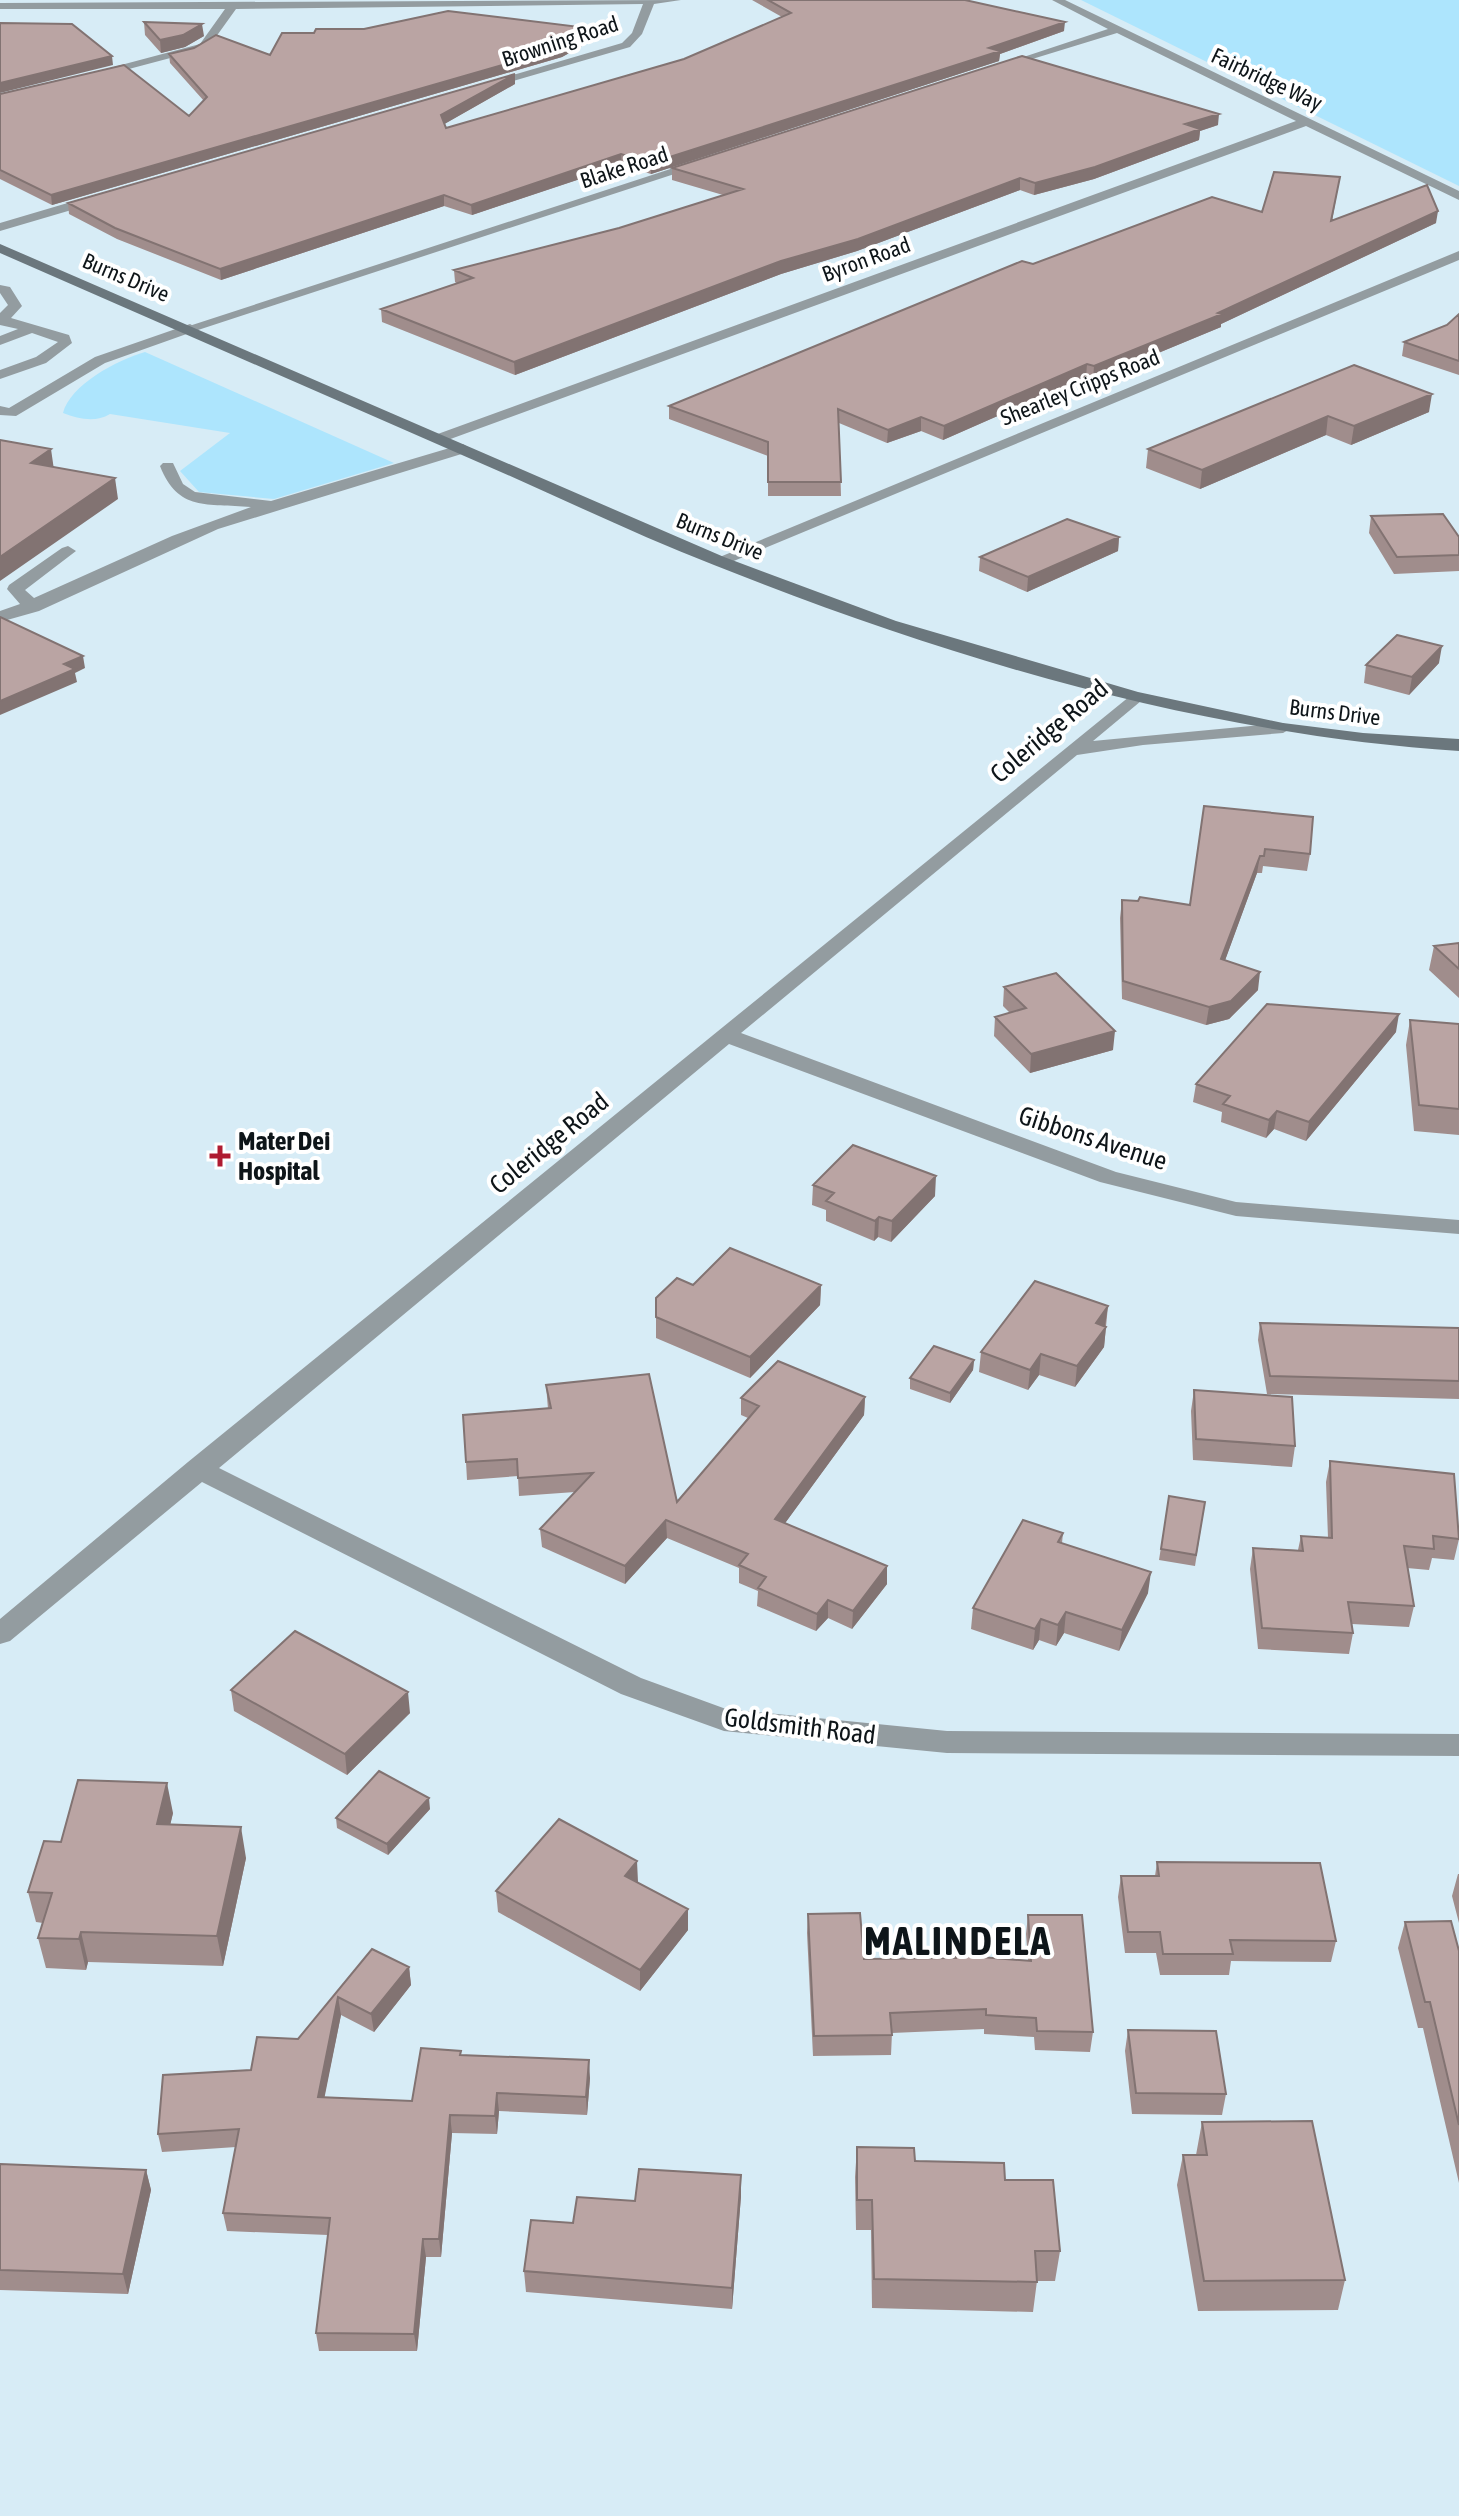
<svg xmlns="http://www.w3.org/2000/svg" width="1459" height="2516" font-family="'Asap Condensed',sans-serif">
	<rect width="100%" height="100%" fill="#d7ecf6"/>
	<!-- green -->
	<path fill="#ade5fd" d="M1081,0H1459V186Z
		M145,352L394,463L274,499L199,492L180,471L230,433L110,414C95,423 79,419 63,413C70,385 117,360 145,352Z"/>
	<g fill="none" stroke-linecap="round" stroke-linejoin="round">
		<!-- lane -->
		<path fill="#939ca0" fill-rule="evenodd" d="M0,285L10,287L22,306L11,318L69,335L72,343L46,363L0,379V370L36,357L58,342L32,333L0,345V336L18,329L0,325V313L8,305L0,293Z
			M190,324L197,328L195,331L105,363L16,416L0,415V406L9,408L95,357Z
			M463,444L471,449L468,452L218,529L39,611L0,622V611L20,604L7,589L9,585L62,548L68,546L76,551L25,590L34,598L172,536L251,507C207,503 178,512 160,466L163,463H173L183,484L195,492L271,501Z"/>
		<!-- street -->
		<path fill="#939ca0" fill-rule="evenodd" d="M681,0L654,4L642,34L630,47L486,89L482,84L622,43L632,33L643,4L236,9L208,48L95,78L91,73L200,44L225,9H0V3Z
			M1052,0H1065L1459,191V200L1306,126L445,441H435V435L1296,121L1117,33L996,70V66L1108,29Z
			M698,160L708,163L195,331L183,328Z
			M98,194L102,195V201L0,231V223Z
			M1459,251V260L724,565L718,566L710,561Z
			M1135,692L1144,697L1141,701L1093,741L1283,723L1292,728L1283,733L1143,745L1077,755L741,1033L1116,1172L1236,1202L1459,1220V1234L1236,1216L1100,1182L729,1044L219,1468L641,1678L726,1709L947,1731L1459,1734V1756L947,1753L724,1731L621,1694L202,1482L10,1641L0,1644V1619L188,1462Z"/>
		<!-- secondary -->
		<path fill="#6b777d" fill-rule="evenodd" d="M0,244L724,557L896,621L1138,692L1283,723L1363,733L1459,739V751C1202,734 952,660 714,565C634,534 557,496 478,462C319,392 159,323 0,253Z"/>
	</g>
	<!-- wall -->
	<path fill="#a08d8c" d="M752,0H965L1064,31L1000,54L999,61L651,174L622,165L472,215L444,206L221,280L117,239L69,214L68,203L515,84L444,124L446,128L684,59L782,17Z
		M144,22L204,36L185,47L161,53L145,35Z
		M596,29V38L562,57L52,205L0,179V94L189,116L204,101L170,63L169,54L270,55L314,33Z
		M1218,125L1200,131L1199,140L1094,179L1034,195L1020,190L857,251L781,274L515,375L382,322L381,309L458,284L455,282L454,270L619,228L723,195L672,180V168Z
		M1340,177L1332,221L1436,223L1221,324V327L1093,380L1086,377L943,440L921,431L887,443L839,423L841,496H768V456L669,419V406L1033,264L1262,212Z
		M1459,314V375L1402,356L1404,342L1447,325Z
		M1354,365L1429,412L1351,445L1326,435L1200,489L1146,468L1148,449Z
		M1371,516L1459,537V571L1394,574L1369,533Z
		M1119,537L1118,551L1027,592L979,571L980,557Z
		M1439,663L1409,695L1364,683L1366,665Z
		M1204,806L1310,854L1307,871L1263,866L1262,873H1257L1225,960L1258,990L1229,1019L1206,1025L1122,999L1120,918L1122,900L1190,905Z
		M1459,943V998L1429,970L1434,946Z
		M1004,987L1113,1050L1030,1073L994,1036L995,1017L1010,1013L1003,1006Z
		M1410,1020L1459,1024V1135L1414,1131L1406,1045Z
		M1396,1032L1306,1141L1274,1129L1266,1138L1221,1122L1222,1112L1193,1102L1196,1084Z
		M813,1185L935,1196L891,1242L878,1237L874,1241L826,1221V1210L812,1205Z
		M693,1285H821L820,1305L750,1378L656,1338V1298Z
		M1108,1306L1104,1347L1075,1387L1039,1375L1028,1390L979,1372L981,1352Z
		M1260,1323L1459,1328V1399L1267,1394L1258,1340Z
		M974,1360L973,1370L950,1403L910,1389V1378Z
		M546,1385L677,1502L748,1418L741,1415V1398L865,1397L864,1415L785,1523L887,1584L852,1629L828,1618L816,1631L757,1606L758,1591L739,1583V1568L667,1538L625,1584L542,1547L540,1529L575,1492L519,1496L518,1476L467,1480L466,1462L548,1409Z
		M1194,1390L1295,1446L1292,1467L1193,1460L1191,1411Z
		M1330,1461L1459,1539L1454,1560L1432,1558L1429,1570L1407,1568L1414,1606L1409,1627L1352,1624L1353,1633L1349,1654L1258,1649L1250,1569L1253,1548L1298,1550L1301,1536L1328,1538L1326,1482Z
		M1169,1496L1205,1502L1195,1566L1159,1560Z
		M1063,1533L1062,1543L1148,1593L1119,1651L1064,1633L1056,1646L1039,1640L1033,1650L971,1629L973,1608Z
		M231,1690L410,1713L347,1775L234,1711Z
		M430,1809L388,1855L337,1828L336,1818Z
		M173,1813L170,1825L246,1858L223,1966L88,1962L86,1970L46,1968L38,1938L43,1923L36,1922L28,1892L61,1842Z
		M637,1861V1882L688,1909V1930L640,1991L498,1912L496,1891Z
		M1157,1862L1336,1941L1331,1962L1231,1961L1229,1975H1160L1156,1953H1125L1118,1897L1121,1876H1155Z
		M1458,1874H1459V1923L1452,1896Z
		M808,1914L864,1959L1028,1960L1026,1934L1028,1915L1093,2032L1090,2052L1035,2050L1034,2037L984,2034V2029L892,2033L891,2055L813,2056L807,1933Z
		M1405,1922L1459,1951V2183L1423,2028H1418L1398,1948Z
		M372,1949L409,1967L411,1985L374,2032L341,2015L324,2097L412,2101L461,2055L590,2078L587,2115L499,2111L497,2134L452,2133L441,2257H426L417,2351H319L316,2333L328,2235L227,2231L223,2213L236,2147L162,2152L158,2134L298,2039Z
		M1128,2030L1226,2094L1222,2115L1132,2114L1125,2051Z
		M1202,2122L1345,2280L1338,2310L1198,2311L1177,2185L1183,2155H1196Z
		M857,2147L1005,2180L1060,2251L1055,2281H1037L1033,2312L872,2308L871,2230H856L855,2177Z
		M0,2164L146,2170L151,2190L128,2294L0,2290Z
		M741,2175V2196L732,2309L526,2292L524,2271L573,2223L635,2201Z"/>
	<!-- shaded-wall -->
	<path fill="#827372" d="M1065,22L1064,31L1000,54L999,61L651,174V163Z
		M202,24L204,36L185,47L161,53L160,40Z
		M596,29V38L562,57L52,205L51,195Z
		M112,56L113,65L0,93V83Z
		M515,74V84L441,126V115Z
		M1219,114L1218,125L1200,131L1199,140L1094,179L1034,195L1035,183L1185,124Z
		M621,154L622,165L472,215L471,205Z
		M1020,178V190L857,251L781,274L515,375L514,362L781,261Z
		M444,195V206L221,280L220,269Z
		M1438,211L1436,223L1221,324V327L1093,380L1094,366L1218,313Z
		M1087,364L1086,377L943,440L944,426Z
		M1432,394L1429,412L1351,445L1354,426Z
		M1328,416L1326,435L1200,489L1202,470Z
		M921,417V431L887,443L888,430Z
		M51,449L54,470L31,463Z
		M115,478L118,499L0,581V557Z
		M1119,537L1118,551L1027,592L1028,577Z
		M1442,646L1439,663L1409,695L1412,677Z
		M83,656L85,668L75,673L77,682L0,715V701L64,664Z
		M1260,856L1257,873L1219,977L1221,959Z
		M1260,972L1258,990L1229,1019L1206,1025L1209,1007Z
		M1399,1014L1396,1032L1306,1141L1309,1122Z
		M1115,1031L1113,1050L1030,1073L1031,1054Z
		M1277,1111L1274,1129L1266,1138L1269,1120Z
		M936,1176L935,1196L891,1242L892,1221Z
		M879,1217L878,1237L874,1241L875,1221Z
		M821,1285L820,1305L750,1378V1357Z
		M1108,1306L1105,1326L1096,1323Z
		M1106,1327L1104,1347L1075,1387L1077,1366Z
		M1041,1354L1039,1375L1028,1390L1030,1370Z
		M974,1360L973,1370L950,1403V1393Z
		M865,1397L864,1415L775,1537V1519Z
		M666,1520L667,1538L625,1584V1566Z
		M887,1566V1584L852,1629L853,1611Z
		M1151,1572L1148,1593L1119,1651L1122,1630Z
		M828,1600V1618L816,1631L817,1614Z
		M1066,1612L1064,1633L1056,1646L1058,1625Z
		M1041,1619L1039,1640L1033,1650L1035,1629Z
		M408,1692L410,1713L347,1775L345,1754Z
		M167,1783L173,1813L163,1855L157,1824Z
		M429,1798L430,1809L388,1855L387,1844Z
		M241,1827L246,1858L223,1966L217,1936Z
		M637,1861L638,1882L625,1897V1876Z
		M688,1909V1930L640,1991V1970Z
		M81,1932L88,1962L86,1970L79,1939Z
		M409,1967L411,1985L374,2032L371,2014Z
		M338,1997L341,2015L321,2115L318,2097Z
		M589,2060L590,2078L587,2115L586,2097Z
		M497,2093L499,2111L497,2134L495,2116Z
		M450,2115L452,2133L441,2257L439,2239Z
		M146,2170L151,2190L128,2294L123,2274Z
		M741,2175V2196L732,2309V2288Z
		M423,2239L426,2257L417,2351L414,2334Z"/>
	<!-- building -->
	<path fill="#baa4a3" stroke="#827372" stroke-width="2" d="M768,0H965L1065,22L989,48L1000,51L651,163L621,154L471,205L444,195L220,269L115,228L68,203L515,74L441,115L446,128L684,59L791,13Z
		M448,11L596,29L561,48L51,195L0,170V94L124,65L189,116L207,97L169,54L194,48L216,35L270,55L282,33H314L316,29H364Z
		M144,22L202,24L183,35L160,40Z
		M0,23L72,24L112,56L0,83Z
		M1022,56L1219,114L1185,124L1200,129L1095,167L1035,183L1020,178L858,239L781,261L514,362L381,309L473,278L454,270L619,228L743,189L672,168Z
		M1274,172L1340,177L1331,221L1427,185L1438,211L1218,313L1222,314L1094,366L1087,364L944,426L921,417L888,430L838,409L841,482H768V442L669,406L1022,261L1033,264L1212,197L1262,212Z
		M1459,314V361L1404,342L1447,325Z
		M1354,365L1432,394L1354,426L1328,416L1202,470L1148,449Z
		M0,440L51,449L31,463L115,478L0,557Z
		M1443,514L1459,537V555L1397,557L1371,516Z
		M1067,519L1119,537L1028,577L980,557Z
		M0,617L83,656L64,664L75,669L0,701Z
		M1397,635L1442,646L1412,677L1366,665Z
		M1204,806L1313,817L1310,854L1265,849L1264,856H1260L1221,959L1260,972L1231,1001L1209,1007L1123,981L1122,900L1138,901L1140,897L1190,905Z
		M1459,943V969L1434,946Z
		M1056,973L1115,1031L1031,1054L995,1017L1026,1008L1004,987Z
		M1267,1004L1399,1014L1309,1122L1277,1111L1269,1120L1223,1104L1230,1096L1196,1084Z
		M1410,1020L1459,1024V1109L1419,1105Z
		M853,1145L936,1176L892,1221L879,1217L875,1221L826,1201L834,1193L813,1185Z
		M730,1248L821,1285L750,1357L656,1317V1298L677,1278L693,1285Z
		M1035,1281L1108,1306L1096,1323L1106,1327L1077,1366L1041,1354L1030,1370L981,1352Z
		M1260,1323L1459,1328V1381L1270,1376Z
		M934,1346L974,1360L950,1393L910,1378Z
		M778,1361L865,1397L775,1519L887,1566L853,1611L828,1600L817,1614L758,1588L766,1577L739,1565L748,1554L666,1520L625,1566L540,1529L593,1473L518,1478L517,1459L466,1462L463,1415L551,1408L546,1385L649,1374L677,1502L759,1406L741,1398Z
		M1194,1390L1292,1397L1295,1446L1196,1439Z
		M1330,1461L1454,1474L1459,1539L1433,1536L1434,1549L1404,1546L1414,1606L1348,1602L1353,1633L1262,1628L1253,1548L1303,1551L1301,1536L1332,1538Z
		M1169,1496L1205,1502L1196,1555L1161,1549Z
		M1023,1520L1063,1533L1058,1542L1151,1572L1122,1630L1066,1612L1058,1625L1041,1619L1035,1629L973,1608Z
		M295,1631L408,1692L345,1754L231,1690Z
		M379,1771L429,1798L387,1844L336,1818Z
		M78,1780L167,1783L157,1824L241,1827L217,1936L81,1932L79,1939L38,1938L52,1893L28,1892L44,1841L61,1842Z
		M559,1819L637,1861L625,1876L688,1909L640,1970L496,1891Z
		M1157,1862L1320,1863L1336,1941L1230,1940L1233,1954H1163L1160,1932H1128L1121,1876H1159Z
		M860,1913L864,1959L956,1958V1955L1031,1961L1028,1915H1082L1093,2032L1037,2031L1036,2018L986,2015V2009L890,2013L892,2035L814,2036L808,1914Z
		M1451,1921L1459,1951V2125L1430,2002H1425L1405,1922Z
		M372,1949L409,1967L371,2014L338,1997L318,2097L412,2101L421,2048L461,2051L460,2055L589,2060L586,2097L497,2093L495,2116L450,2115L439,2239H423L414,2334L316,2333L330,2218L223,2213L239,2129L158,2134L163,2075L251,2070L257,2037L298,2039Z
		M1128,2030L1216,2031L1226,2094L1136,2093Z
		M1312,2121L1345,2280L1204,2281L1183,2155H1207L1202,2122Z
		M857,2147L914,2148L915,2161L1004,2163L1005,2180H1053L1060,2251H1035L1037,2282L874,2279L872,2200H857Z
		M0,2164L146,2170L123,2274L0,2270Z
		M639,2169L741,2175L732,2288L524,2271L531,2220L573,2223L577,2197L635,2201Z"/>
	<!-- markers -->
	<path fill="#af1b31" stroke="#fff" stroke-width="3" d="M216 1144h8v8h8v8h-8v8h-8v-8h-8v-8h8z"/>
	<g text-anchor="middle" stroke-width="8" stroke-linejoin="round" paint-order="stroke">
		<!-- far-street labels -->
		<g font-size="22" fill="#0e1519" stroke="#fff">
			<text transform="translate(560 41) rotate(-18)" y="8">Browning Road</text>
			<text transform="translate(1267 79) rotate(25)" y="8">Fairbridge Way</text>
			<text transform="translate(624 167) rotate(-18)" y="8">Blake Road</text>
			<text transform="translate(866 259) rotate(-20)" y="8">Byron Road</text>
			<text transform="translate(126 277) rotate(23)" y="8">Burns Drive</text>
			<text transform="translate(1080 387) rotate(-22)" y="8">Shearley Cripps Road</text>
			<text transform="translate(720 536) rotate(22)" y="8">Burns Drive</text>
			<text transform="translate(1335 712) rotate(7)" y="8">Burns Drive</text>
		</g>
		<!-- street labels -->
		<g font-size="26" fill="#0e1519" stroke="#fff">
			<text transform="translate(1049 731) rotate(-40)" y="9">Coleridge Road</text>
			<text transform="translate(1093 1138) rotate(18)" y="9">Gibbons Avenue</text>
			<text transform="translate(549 1143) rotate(-39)" y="9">Coleridge Road</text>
			<text transform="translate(800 1726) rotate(7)" y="9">Goldsmith Road</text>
		</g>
		<!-- poi labels -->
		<g font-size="26" font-weight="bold" fill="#0e1519" stroke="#fff" text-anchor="start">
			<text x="238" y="1150">Mater Dei<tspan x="238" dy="30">Hospital</tspan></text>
		</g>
		<!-- near-district labels -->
		<g font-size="40" font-weight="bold" letter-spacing="2" fill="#0e1519" stroke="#fff">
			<text x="958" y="1955">MALINDELA</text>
		</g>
	</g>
</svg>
